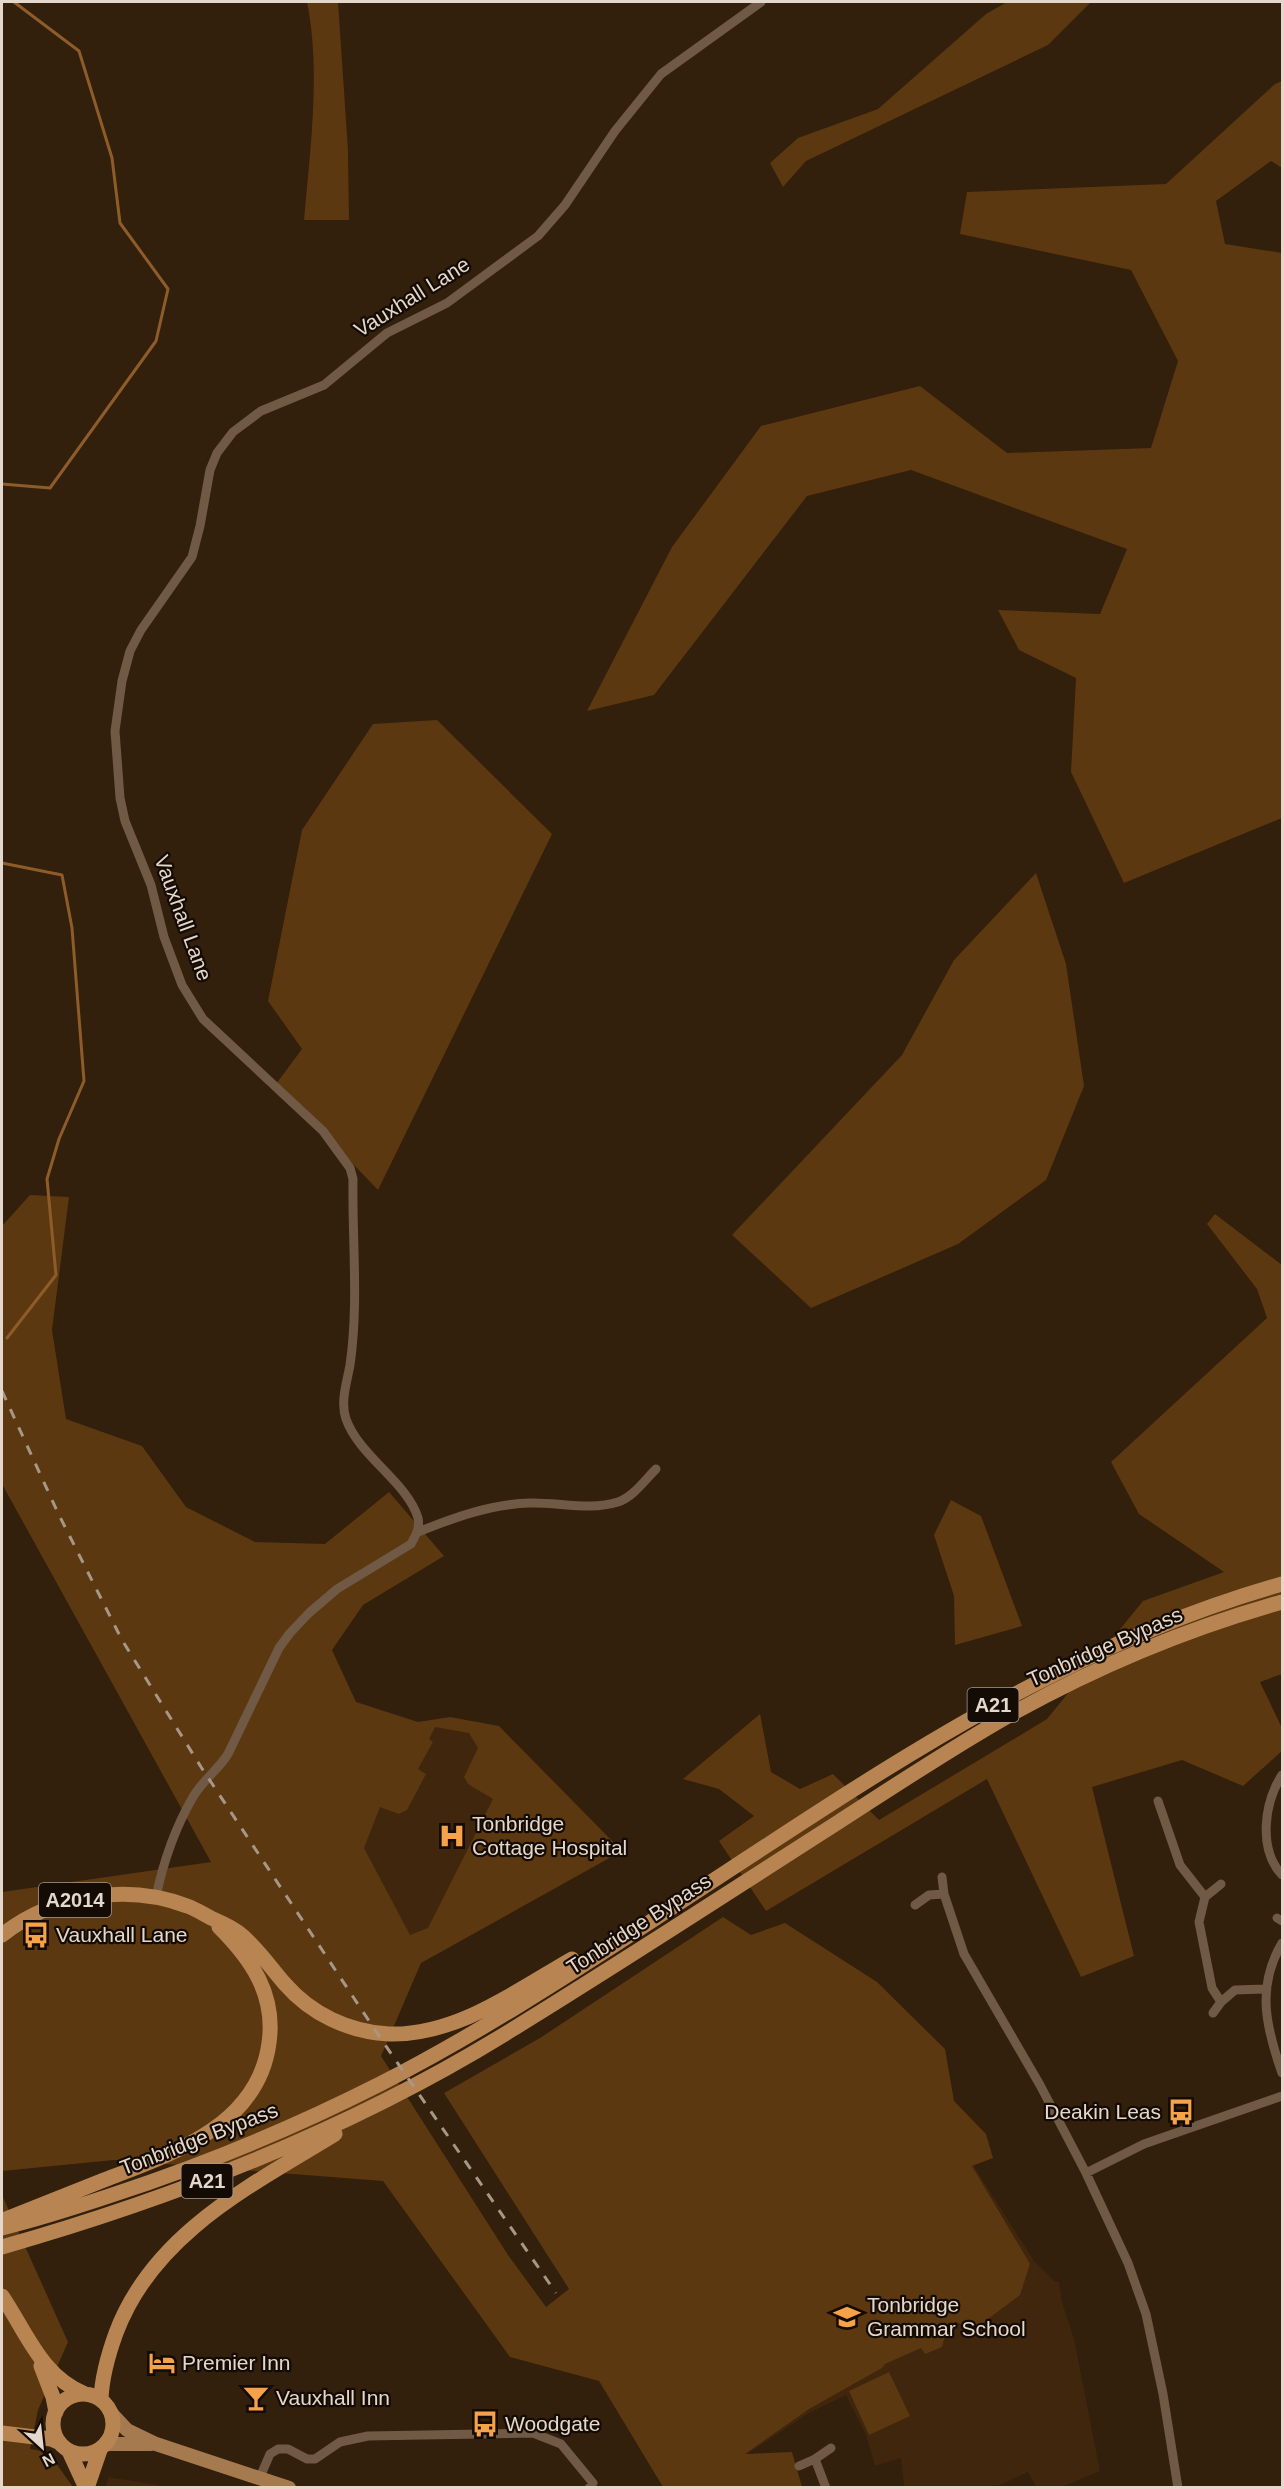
<svg xmlns="http://www.w3.org/2000/svg" width="1284" height="2489" font-family="Arial,sans-serif">
	<rect width="100%" height="100%" fill="#321f0c"/>
	<!-- built -->
	<path fill="#3f260c" d="M404,1723L483,1730L583,1848L405,1958L324,1824Z
		M968,2157L1034,2261L1054,2281L1059,2282L1062,2302L1074,2339L1100,2471L1062,2487H1036L1028,2472L1000,2485L966,2488L904,2487L901,2458L875,2466L866,2435L846,2395L809,2413L711,2478Z
		M108,2477L170,2487H106Z"/>
	<!-- green -->
	<path fill="#5b3810" fill-rule="evenodd" d="M307,2H338L348,150L349,220H304C310,150 321,71 307,2Z
		M1007,2H1091L1048,45L806,161L783,187L770,163L798,138L878,109L986,14Z
		M1282,81V168L1271,161L1216,201L1225,244L1282,253V818L1124,883L1071,772L1076,678L1019,650L998,610L1100,614L1127,549L911,470L807,496L654,695L587,711L672,547L761,426L920,386L1007,453L1151,448L1178,361L1131,270L960,234L967,192L1166,184L1275,84Z
		M437,720L552,834L378,1190L276,1084L302,1049L268,1001L302,830L373,724Z
		M1036,873L1066,964L1084,1086L1046,1180L958,1244L811,1308L732,1235L902,1055L954,960Z
		M30,1195L69,1197L52,1330L66,1419L142,1446L186,1507L255,1542L325,1544L389,1492L444,1556L363,1605L332,1650L356,1702L418,1722L450,1717L499,1726L622,1851L421,1963L381,2056L508,2255L546,2307L569,2289L444,2093L540,2038L723,1917L751,1935L785,1923L877,1982L945,2049L954,2101L986,2134L993,2158L972,2166L1030,2264L1020,2295L976,2328L955,2322L947,2327L942,2347L925,2354L921,2348L885,2364L882,2368L809,2409L745,2454L792,2452L802,2487H663L599,2381L510,2357L383,2181L114,2160L2,2171V1892L211,1862L2,1484V1226ZM435,1727L469,1733L478,1748L464,1777L468,1784L493,1799L428,1928L410,1935L364,1848L380,1807L399,1814L407,1810L426,1774L418,1769L433,1742L429,1739Z
		M1215,1214L1282,1265V1674L1260,1682L1282,1728V1751L1243,1786L1182,1760L1092,1787L1134,1956L1081,1977L987,1779L766,1911L719,1841L754,1816L719,1789L683,1779L760,1714L771,1772L800,1789L833,1774L879,1820L1047,1719L1143,1601L1224,1572L1139,1514L1111,1462L1267,1318L1257,1289L1207,1224Z
		M951,1500L981,1516L1022,1626L955,1645L954,1596L934,1535Z
		M2,2195L68,2342L38,2410L30,2449L48,2452L73,2487H2Z
		M889,2372L910,2416L869,2435L849,2391Z"/>
	<g fill="none" stroke-linecap="round" stroke-linejoin="round">
		<!-- stream -->
		<path stroke="#8e5c29" stroke-width="3" d="M2,484L50,488L156,341L168,289L120,223L112,158L79,51L14,2
			M2,863L62,875L72,928L84,1081L59,1139L47,1179L56,1275L7,1338"/>
		<!-- minor -->
		<path stroke="#705945" stroke-width="9" d="M418,1532C453,1518 491,1504 530,1503C558,1502 590,1511 618,1502C633,1497 644,1481 656,1469
			M1282,1775C1264,1803 1258,1849 1282,1875
			M1158,1801L1180,1865L1205,1897L1199,1922L1212,1988L1221,2002L1235,1990L1265,1989
			M942,1877L944,1894
			M156,1897C163,1863 175,1828 193,1797C202,1781 218,1770 228,1754L279,1648L290,1633L309,1613L337,1589L411,1544C416,1535 420,1528 418,1518C408,1483 359,1456 346,1419C340,1402 347,1382 350,1365C359,1303 352,1241 353,1179L350,1168L323,1131L203,1019L182,985L164,937L151,885L125,821L120,798L115,731L122,681L130,651L141,630L192,557L200,526L210,470L217,453L233,432L261,411L324,385L387,333L447,303L538,236L565,205L615,131L661,74L761,2
			M1205,1897L1221,1884
			M915,1905L929,1895L944,1894L964,1954L1040,2085L1086,2173L1128,2263L1146,2314L1163,2394L1178,2488
			M1277,1918L1282,1921
			M1282,1943C1256,1987 1266,2027 1282,2073
			M1213,2013L1221,2002
			M1086,2173L1144,2144L1282,2096
			M815,2459L831,2448
			M799,2466L815,2459L826,2488
			M260,2477L270,2454L278,2449H288L307,2459H315L340,2442L368,2436L533,2433L561,2444L593,2483L589,2488"/>
		<!-- primary -->
		<path stroke="#a67a4f" stroke-width="14" d="M113,2415L127,2430L156,2444L289,2488
			M106,2444H151"/>
		<!-- trunk -->
		<path stroke="#b88552" stroke-width="15" d="M2,1935C53,1895 126,1883 187,1906C196,1909 203,1914 211,1918C222,1923 230,1926 239,1933C257,1947 270,1967 285,1984C311,2014 349,2032 389,2034C456,2036 516,1991 572,1959
			M6,2219C39,2206 71,2193 104,2180C172,2154 258,2126 269,2043C276,1994 251,1959 219,1927
			M2,2228C39,2219 76,2207 112,2195C204,2165 293,2128 380,2084C474,2036 564,1978 653,1920C855,1789 1047,1650 1282,1584
			M2,2247C181,2196 354,2128 513,2029C622,1962 729,1892 837,1823C896,1785 954,1746 1015,1712C1100,1665 1189,1628 1282,1602
			M2,2296C27,2333 41,2376 85,2394
			M41,2366L53,2397L56,2412
			M53 2424a30 30 0 1 1 60 0a30 30 0 1 1-60 0Z
			M101,2399C102,2375 108,2355 116,2333C153,2234 250,2186 335,2134
			M2,2433L51,2439L60,2443
			M69,2451L86,2488
			M87,2488L100,2450"/>
		<!-- rail -->
		<path stroke="#a69788" stroke-width="3" stroke-dasharray="10 10" stroke-linecap="butt" d="M2,1391L58,1513L122,1640L201,1767L381,2039L556,2293"/>
	</g>
	<!-- icons -->
	<defs>
		<g id="hospital-bare" transform="scale(2.07)"><path d="M-5-5h3v3.5h4V-5h3V5h-3V1.5h-4V5h-3Z" fill="#f6a248" stroke="#140b04" stroke-width="2.5" paint-order="stroke"/></g>
		<g id="bus-bare" transform="scale(2.07)"><path d="M-5-6H5V4H4V6H2V4H-2V6H-4V4H-5ZM-3.5-4V0h7V-4ZM-3.5 1.2v1.5H-2V1.2ZM2 1.2v1.5H3.5V1.2Z" fill="#f6a248" stroke="#140b04" stroke-width="2.5" paint-order="stroke"/></g>
		<g id="school-bare" transform="scale(2.07)"><path d="M0-5L7-2L0 1L-7-2ZM-4 1L0 2.5L4 1V4Q0 6-4 4Z" fill="#f6a248" stroke="#140b04" stroke-width="2.5" paint-order="stroke"/></g>
		<g id="hotel-bare" transform="scale(2.07)"><path d="M-6-4.5h1.5V1H6V5H4.5V3h-9V5H-6ZM-4 0a1.8 1.8 0 1 1 3.6 0ZM.5 0V-2.5h3Q6-2.5 6 0Z" fill="#f6a248" stroke="#140b04" stroke-width="2.5" paint-order="stroke"/></g>
		<g id="bar-bare" transform="scale(2.07)"><path d="M-6-5H6L.8 .8V4.5H3.5V6h-7V4.5H-.8V.8Z" fill="#f6a248" stroke="#140b04" stroke-width="2.5" paint-order="stroke"/></g>
	</defs>
	<g fill-rule="evenodd">
		<use href="#hospital-bare" x="452" y="1836"/>
		<use href="#bus-bare" x="36" y="1935"/>
		<use href="#bus-bare" x="1181" y="2112"/>
		<use href="#school-bare" x="847" y="2317"/>
		<use href="#hotel-bare" x="162" y="2363"/>
		<use href="#bar-bare" x="256" y="2398"/>
		<use href="#bus-bare" x="485" y="2424"/>
	</g>
	<g text-anchor="middle" stroke-width="4.5" stroke-linejoin="round" paint-order="stroke">
		<!-- shield labels -->
		<g fill="#140b04" stroke="#a69a8f" stroke-width="1.5">
			<rect x="967.5" y="1688" width="51" height="34" rx="4.5"/>
			<rect x="39" y="1883" width="72" height="34" rx="4.5"/>
			<rect x="181.5" y="2164" width="51" height="34" rx="4.5"/>
		</g>
		<g font-size="20" font-weight="bold" fill="#e4d7cb">
			<text x="993" y="1712">A21</text>
			<text x="75" y="1907">A2014</text>
			<text x="207" y="2188">A21</text>
		</g>
		<!-- street labels -->
		<g font-size="21" fill="#e4d7cb" stroke="#140b04">
			<text transform="translate(412 297) rotate(-32)" y="7">Vauxhall Lane</text>
			<text transform="translate(183 918) rotate(70)" y="7">Vauxhall Lane</text>
			<text transform="translate(1105 1647) rotate(-24)" y="7">Tonbridge Bypass</text>
			<text transform="translate(639 1924) rotate(-33)" y="7">Tonbridge Bypass</text>
			<text transform="translate(199 2139) rotate(-21)" y="7">Tonbridge Bypass</text>
		</g>
		<!-- poi labels -->
		<g font-size="21" fill="#e4d7cb" stroke="#140b04" text-anchor="start">
			<text x="472" y="1831">Tonbridge<tspan x="472" dy="24">Cottage Hospital</tspan></text>
			<text x="56" y="1942">Vauxhall Lane</text>
			<text x="1161" y="2119" text-anchor="end">Deakin Leas</text>
			<text x="867" y="2312">Tonbridge<tspan x="867" dy="24">Grammar School</tspan></text>
			<text x="182" y="2370">Premier Inn</text>
			<text x="276" y="2405">Vauxhall Inn</text>
			<text x="505" y="2431">Woodgate</text>
		</g>
	</g>
	<!-- border -->
	<rect width="1284" height="2489" fill="none" stroke="#e4d7cb" stroke-width="6"/>
	<!-- north arrow -->
	<g transform="translate(42 2447) rotate(153)" stroke="#140b04" stroke-width="4.5" paint-order="stroke">
	<path d="M0-4.5L10 22L0 15L-10 22Z" fill="#e4d7cb"/>
	<text y="-9" font-size="16" font-weight="bold" text-anchor="middle" fill="#e4d7cb">N</text>
	</g>
</svg>
